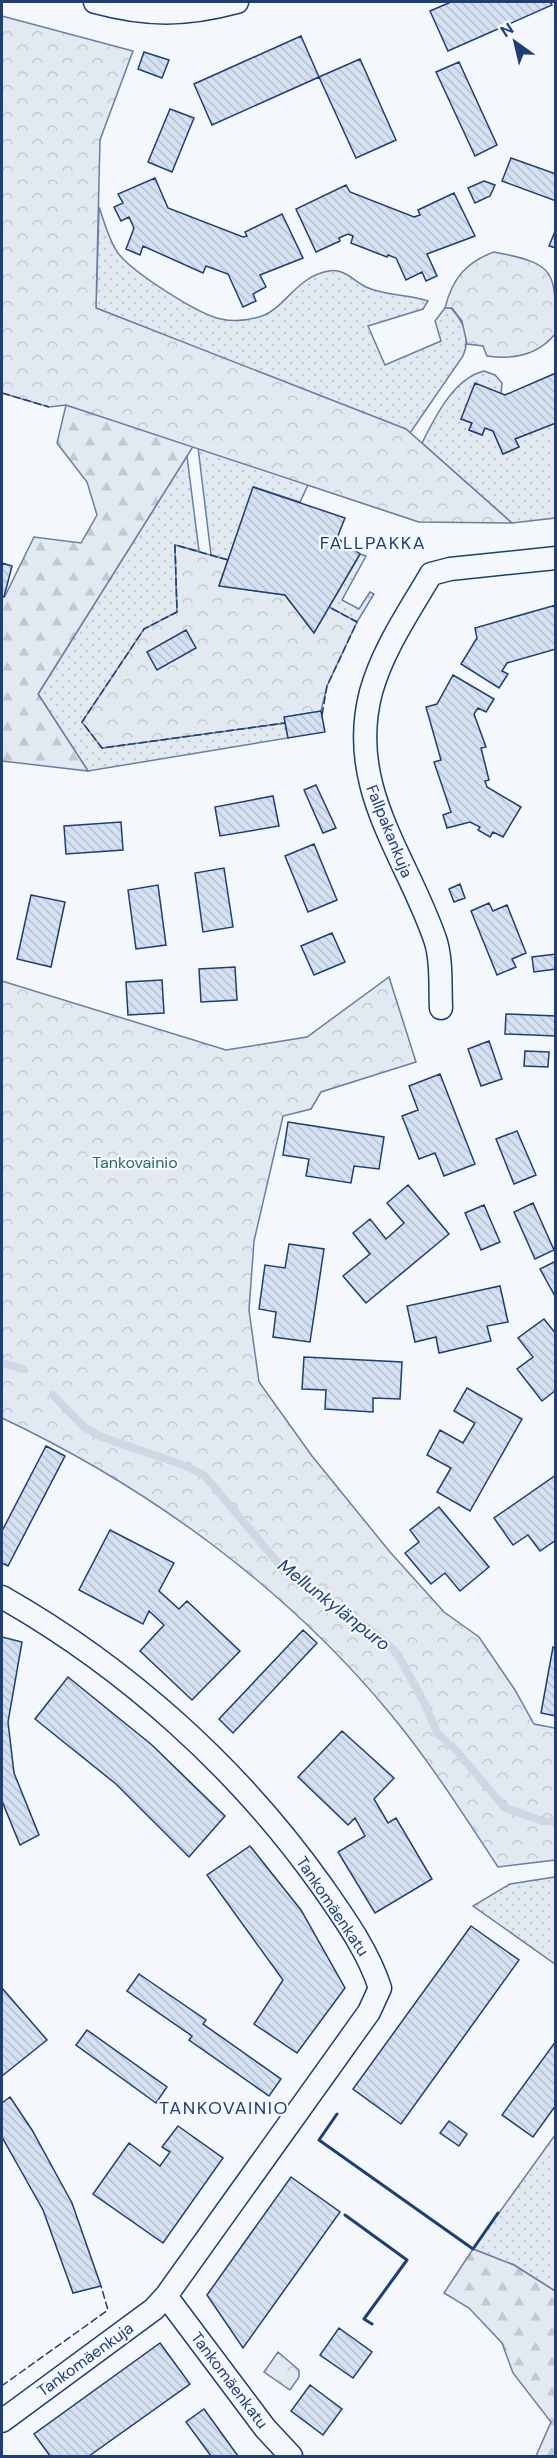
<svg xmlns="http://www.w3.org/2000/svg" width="557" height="2458" font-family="'DM Sans',sans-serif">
	<defs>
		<pattern id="grass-dots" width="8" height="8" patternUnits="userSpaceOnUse" patternTransform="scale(1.5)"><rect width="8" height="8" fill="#e3e9f0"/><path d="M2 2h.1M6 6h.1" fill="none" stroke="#c2c9d1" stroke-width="1.8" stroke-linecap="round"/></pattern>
		<pattern id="forest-firs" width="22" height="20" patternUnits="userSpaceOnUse" patternTransform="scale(1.5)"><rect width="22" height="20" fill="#e3e9f0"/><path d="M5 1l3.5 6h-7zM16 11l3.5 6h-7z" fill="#c2c9d1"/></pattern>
		<pattern id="park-crowns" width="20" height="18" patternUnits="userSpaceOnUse" patternTransform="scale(1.5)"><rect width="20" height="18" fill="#e3e9f0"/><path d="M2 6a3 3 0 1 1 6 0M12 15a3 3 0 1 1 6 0" fill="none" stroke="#c2c9d1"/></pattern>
		<pattern id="building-back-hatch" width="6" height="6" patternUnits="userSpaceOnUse" patternTransform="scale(1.5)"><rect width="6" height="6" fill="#d5e0f0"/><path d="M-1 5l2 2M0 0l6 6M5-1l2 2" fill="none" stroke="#b6c1d1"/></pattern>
	</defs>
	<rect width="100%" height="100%" fill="#f4f7fb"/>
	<!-- grass -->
	<path fill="url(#grass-dots)" stroke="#687fa3" stroke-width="1.5" d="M99,207C104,221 109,241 118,253C132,272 199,315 221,319C234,322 250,320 262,316C285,308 297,276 329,271C344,268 354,281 366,287C385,296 408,294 428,301L423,309L368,326L385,365L441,341L435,321L445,308H451C464,323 471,336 463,356L410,433L96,308Z
		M484,371L495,375L502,383L501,394L461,419L472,423L469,430L482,435L485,428L493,431L503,454L519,447L515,439L555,423V518L512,523L422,443C435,417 454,378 484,371Z
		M186,384L417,508L419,522L308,485L300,502L254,487L228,560L211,555L198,447Z
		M187,456L199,551L175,545L177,612L144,629L102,748L285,723L288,738L88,771L38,694Z
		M360,554L366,556L342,600L359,609L370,592L374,594L357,622L329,607Z
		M555,1877V1964L473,1906L510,1884Z
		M555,2135V2291L514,2265L473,2249Z"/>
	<!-- forest -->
	<path fill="url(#forest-firs)" stroke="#687fa3" stroke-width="1.5" d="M66,405L194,445L38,694L88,771L2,761V596H5L34,537L81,543L97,515L87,482L57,443Z
		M473,2249L514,2265L555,2291V2456H536L551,2422L513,2373L502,2343L469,2308L444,2293Z"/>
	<!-- park -->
	<path fill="url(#park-crowns)" stroke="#687fa3" stroke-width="1.5" d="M2,16L133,51L100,140L96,308L406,429L512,523L419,522L66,405L49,407L2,393Z
		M494,252C557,264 556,271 555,334C538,355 514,360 487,356L483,346L467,344L462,321L452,308H445C452,279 466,262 494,252Z
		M175,545L228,560L219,586L285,595L314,633L329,607L357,622L327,686L321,711L285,717V723L102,748L82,722L144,629L177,612Z
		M389,977L416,1062L321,1092L311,1109L283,1116L254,1241L249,1310L259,1382L312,1456L390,1552L444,1612L479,1637L515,1690L534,1724L555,1728V1860L498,1867C463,1814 429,1760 388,1711C284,1586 148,1487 2,1418V981L226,1050L307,1037Z
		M278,2352L299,2370V2377L290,2390L264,2372Z"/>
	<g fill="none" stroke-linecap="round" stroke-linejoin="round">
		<!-- stream -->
		<path stroke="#cfd7e4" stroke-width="8" d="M2,1363L23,1369
			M53,1395L84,1427L99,1436L183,1465L204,1475L285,1571L321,1599L375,1633L397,1653L425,1704L437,1733L455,1749L505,1808L543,1821L556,1822"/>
	</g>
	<!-- building -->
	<path fill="url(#building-back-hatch)" stroke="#1d3f73" stroke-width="1.5" d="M451,2H550L552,5L448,51L430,11Z
		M301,36L319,77L212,125L194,84Z
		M144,52L169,60L162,78L138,69Z
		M360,59L396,140L356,158L319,77Z
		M459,62L497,145L475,156L436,72Z
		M170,109L194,118L172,172L148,162Z
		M511,158L556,174V201L502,181Z
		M155,178L168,208L243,237L247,236L245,232L282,214L303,258L260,275L266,287L253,294L256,301L243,307L228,274L206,266L203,273L143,246L140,255L126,249L134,228L129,217L121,221L114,207L123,203L118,194Z
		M484,181L495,185L490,196L475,203L468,188Z
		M346,185L350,192L414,217L420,215L418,210L454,193L475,236L427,254L437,276L426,281L422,272L406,280L396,258L388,255L387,257L351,243L353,236L348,234L339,238L340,241L316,252L296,209Z
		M556,229V248L549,246Z
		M556,373V423L515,439L519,447L503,454L493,431L485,428L482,435L469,430L472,423L461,419L475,383L505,395Z
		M253,487L345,518L337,538L360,554L314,633L285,595L219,586Z
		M2,563L12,566L4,597L2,596Z
		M556,605V649L507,663L502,671L508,674L499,688L461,664L477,638L475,628Z
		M186,630L196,648L157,670L147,652Z
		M453,675L494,699L486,712L478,708L474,714L486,747L481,748L489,780L485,781L487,787L521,807L503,837L493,832L490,837L478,830L480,827L470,822L447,828L443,815L451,812L434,762L441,760L426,707L437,704Z
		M321,711L325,732L288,738L284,717Z
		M316,785L336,828L323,833L304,790Z
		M273,796L279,826L220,836L215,807Z
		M121,822L123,850L66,854L64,826Z
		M314,844L337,900L308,912L285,856Z
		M224,868L233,927L203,932L195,873Z
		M460,884L465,898L454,902L449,889Z
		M158,885L166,945L136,949L128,890Z
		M31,895L65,902L51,967L17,959Z
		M489,903L493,911L507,905L526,953L512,959L516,967L497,975L471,911Z
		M332,933L345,962L314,975L301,946Z
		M556,954V969L534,972L532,957Z
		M235,967L237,1000L201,1002L199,969Z
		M162,980L164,1013L128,1015L126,982Z
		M506,1014L556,1016V1036L505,1034Z
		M489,1041L502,1079L481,1086L468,1049Z
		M525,1051L549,1052L548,1067L524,1066Z
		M440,1074L475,1164L444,1176L435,1153L419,1159L402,1116L418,1110L409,1086Z
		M288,1122L384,1137L379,1169L354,1166L351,1183L306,1176L309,1159L283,1155Z
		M517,1131L536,1175L514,1184L496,1139Z
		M408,1185L449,1234L366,1303L343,1276L370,1254L353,1233L370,1219L386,1239L404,1223L387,1203Z
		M533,1203L554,1250L535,1259L514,1212Z
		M484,1205L500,1242L481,1250L465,1213Z
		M289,1244L324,1249L310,1342L273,1337L276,1312L259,1309L265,1265L285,1268Z
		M556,1261V1298L540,1269Z
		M500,1286L508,1322L487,1326L491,1341L439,1353L436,1337L415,1342L407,1306Z
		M544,1319L556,1334V1390L542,1401L517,1369L533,1357L518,1338Z
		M304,1357L402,1362L400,1399L373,1398V1412L325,1409L326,1390L302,1389Z
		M467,1388L522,1419L470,1511L437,1492L451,1468L427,1455L440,1430L463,1443L475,1423L454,1411Z
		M46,1446L65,1456L8,1566L2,1563V1531Z
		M556,1475V1540L540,1551L528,1535L513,1545L494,1518Z
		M439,1507L489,1567L460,1591L445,1573L431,1584L405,1553L419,1542L410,1530Z
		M110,1530L174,1563L159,1591L179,1609L187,1601L240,1651L192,1700L140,1651L164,1625L149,1611L143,1624L79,1590Z
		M303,1630L317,1643L233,1733L219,1719Z
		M2,1637L22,1642L8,1722L14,1773L39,1835L20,1845L2,1801Z
		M553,1647L556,1648V1716L541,1713Z
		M68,1677L152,1745L225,1816L189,1857L116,1784L35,1719Z
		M342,1731L394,1778L374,1799L388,1823L396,1818L432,1879L375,1913L338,1852L365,1836L355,1818L348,1825L298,1777Z
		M250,1846L301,1910L345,1988L297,2053L254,2024L283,1980L207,1875Z
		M471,1926L519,1960L401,2124L353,2089Z
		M139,1974L206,2020L203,2024L281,2079L269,2096L189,2040L192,2036L127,1991Z
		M2,1988L47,2040L2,2076Z
		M87,2030L167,2087L156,2103L76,2045Z
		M556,2041V2105L533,2137L502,2115Z
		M10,2097L32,2130L72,2203L101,2286L73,2293L43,2210L2,2137V2103Z
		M449,2121L467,2134L459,2146L440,2133Z
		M178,2126L223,2158L163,2243L93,2194L129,2143L160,2166L170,2152L162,2147Z
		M291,2177L340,2212L243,2348L207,2295Z
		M339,2328L372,2352L353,2378L320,2355Z
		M160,2343L190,2384L89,2456H50L34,2434Z
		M310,2385L342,2409L323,2435L291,2411Z
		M204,2409L238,2456H211L186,2422Z"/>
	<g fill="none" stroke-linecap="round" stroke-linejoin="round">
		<!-- minor casing -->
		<g stroke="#1d3f73" stroke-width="25">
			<path id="minor" d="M95,2C147,16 185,16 237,2
				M441,1008C440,987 442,959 435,939C406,855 346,787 371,692C383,649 409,612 431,574L450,569L556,558
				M2,1597C127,1668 239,1769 322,1886C345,1919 368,1951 380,1988L369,2012L166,2296L154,2309L2,2421
				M166,2296L265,2428L291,2456"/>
		</g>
		<!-- minor -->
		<use href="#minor" stroke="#f4f7fb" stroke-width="22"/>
		<!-- fence -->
		<path stroke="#1d3f73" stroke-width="1.5" stroke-dasharray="8 3" stroke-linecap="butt" d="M2,393L49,407
			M228,560L175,545L177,612L144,629L82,722L102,748L285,723
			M322,715L327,686L357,622L329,607
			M2,2383L3,2385L108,2310L101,2286"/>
		<!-- wall -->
		<path stroke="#1d3f73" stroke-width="3" d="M337,2114L319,2140L473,2249L498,2213
			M345,2215L407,2260L364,2319L372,2324"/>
	</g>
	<g text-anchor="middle" stroke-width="4.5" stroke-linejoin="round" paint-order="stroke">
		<!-- street labels -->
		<g font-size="16" fill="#1d3f73" stroke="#f4f7fb">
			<text transform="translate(390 831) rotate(68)" y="6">Fallpakankuja</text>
			<text transform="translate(333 1906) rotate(56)" y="6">Tankomäenkatu</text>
			<text transform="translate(85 2359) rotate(-36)" y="6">Tankomäenkuja</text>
			<text transform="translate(230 2380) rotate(53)" y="6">Tankomäenkatu</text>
		</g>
		<!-- park labels -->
		<g font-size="16" fill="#2c6c60" stroke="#f4f7fb">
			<text x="135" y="1168">Tankovainio</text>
		</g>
		<!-- neighbourhood labels -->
		<g font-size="18" letter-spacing="1.5" fill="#1d3f73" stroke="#f4f7fb">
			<text x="373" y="549">FALLPAKKA</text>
			<text x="224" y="2114">TANKOVAINIO</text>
		</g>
		<!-- water labels -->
		<g font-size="18" font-style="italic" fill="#1d3f73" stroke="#f4f7fb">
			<text transform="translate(334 1605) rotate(38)" y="6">Mellunkylänpuro</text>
		</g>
	</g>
	<!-- border -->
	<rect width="557" height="2458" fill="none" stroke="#1d3f73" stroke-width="6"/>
	<!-- north arrow -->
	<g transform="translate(515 42) rotate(326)" stroke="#f4f7fb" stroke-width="4.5" paint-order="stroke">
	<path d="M0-4.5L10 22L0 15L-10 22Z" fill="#1d3f73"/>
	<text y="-9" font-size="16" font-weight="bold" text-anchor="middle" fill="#1d3f73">N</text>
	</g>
</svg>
